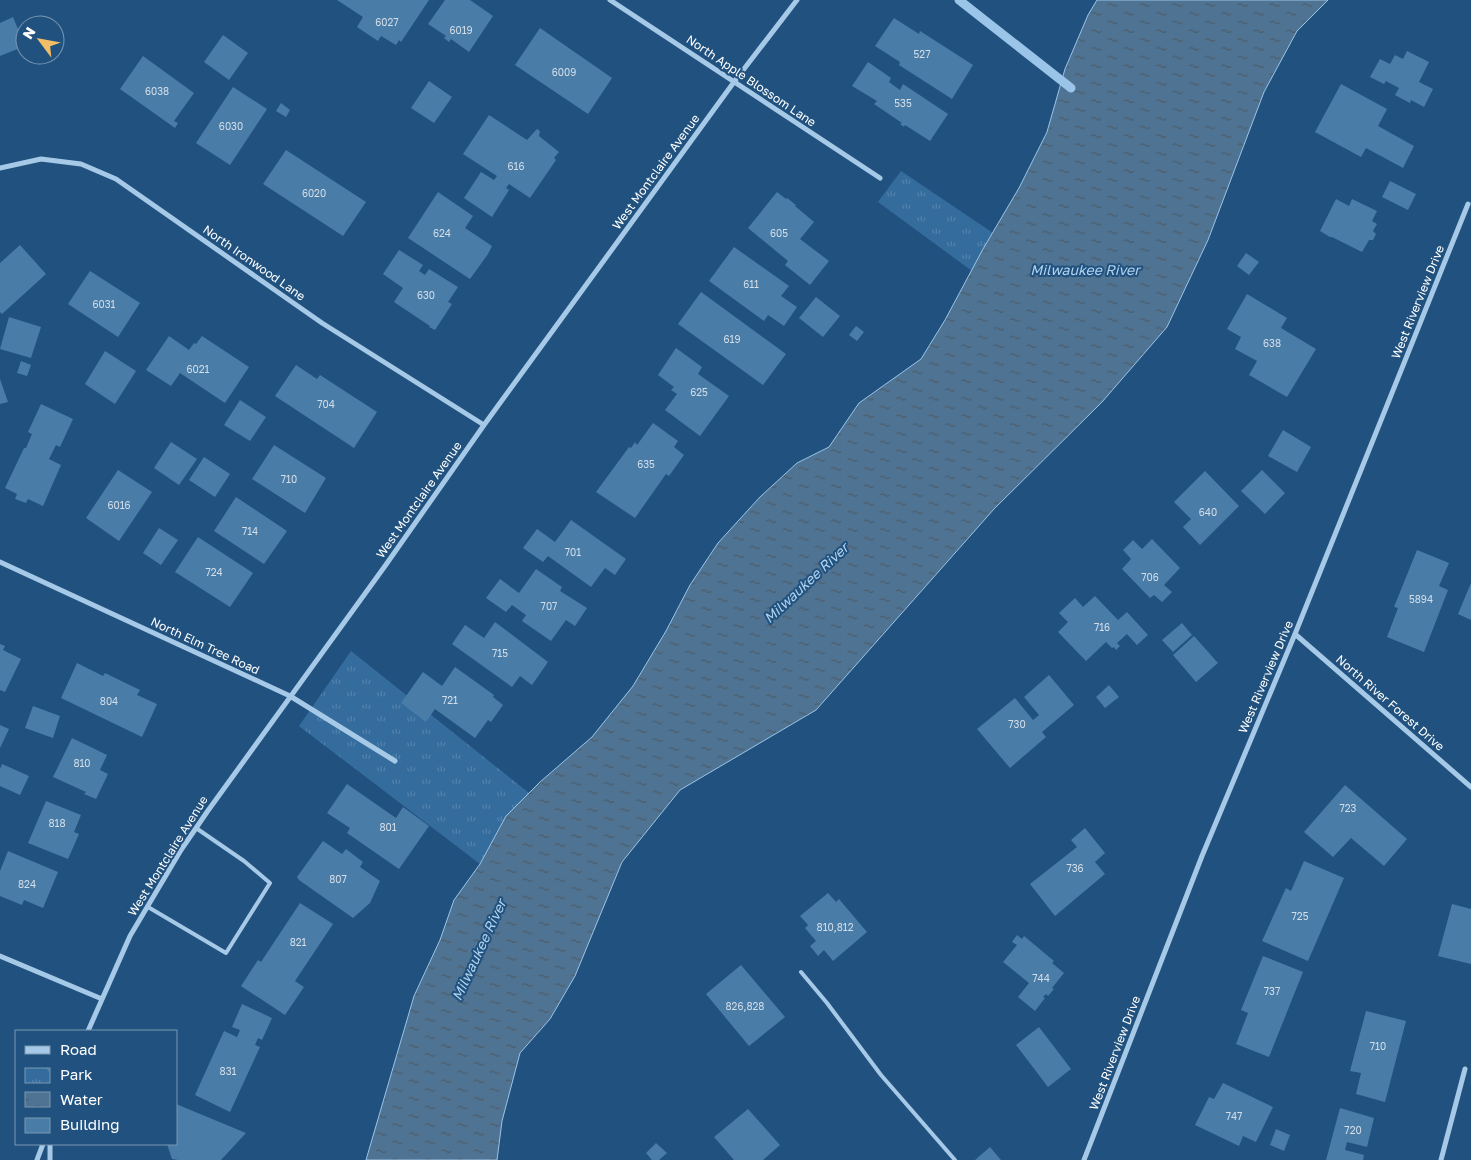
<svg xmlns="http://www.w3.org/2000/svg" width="1471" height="1160" font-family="'Golos Text',sans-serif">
	<defs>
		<pattern id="park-tufts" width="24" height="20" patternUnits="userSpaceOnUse" patternTransform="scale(1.25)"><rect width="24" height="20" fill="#346c9d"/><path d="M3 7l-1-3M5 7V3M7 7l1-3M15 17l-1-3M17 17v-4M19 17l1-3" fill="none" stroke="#5282ac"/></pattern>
		<pattern id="water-ripples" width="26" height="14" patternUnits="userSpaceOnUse" patternTransform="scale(1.25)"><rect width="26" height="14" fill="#4f7393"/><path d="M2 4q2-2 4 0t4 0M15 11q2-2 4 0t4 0" fill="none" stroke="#4d5c68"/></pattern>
	</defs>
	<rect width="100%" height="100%" fill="#21527f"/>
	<!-- park -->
	<path fill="url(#park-tufts)" d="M901,171L993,233L972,271L878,202Z
		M351,651L529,793L506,816L480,864L299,726Z"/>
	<!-- water -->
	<path fill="url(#water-ripples)" stroke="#9ac5e8" d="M1097,0H1328L1297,31L1264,92L1208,240L1167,327L1102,402L994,509L816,710L680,790L622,862L575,976L550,1019L520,1053L502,1121L497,1160H366L414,996L440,940L454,900L480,864L506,816L540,782L592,737L633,686L666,631L690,585L718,543L760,497L797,463L829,447L859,403L921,359L945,320L983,249L1019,188L1047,132L1065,69L1088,15Z"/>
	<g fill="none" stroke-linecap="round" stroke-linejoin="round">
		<!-- stream -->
		<path stroke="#9ac5e8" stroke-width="9" d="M959,0L1071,88"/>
	</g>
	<!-- building -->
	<path fill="#4a7ca8" d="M337,0H429L401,42L399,40L396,45L381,36L378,41L357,27L363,17Z
		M445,0H470L493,16L469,52L451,39L449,42L444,38L446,36L428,24Z
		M13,17L25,46L0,56V23Z
		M894,18L919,34L920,31L973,65L952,99L899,65L900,62L875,46Z
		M540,28L612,78L588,114L515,65Z
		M223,35L248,53L229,80L204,62Z
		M1407,51L1429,62L1419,82L1433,89L1424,107L1411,100L1410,103L1395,95L1399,88L1386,81L1384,84L1370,77L1380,59L1390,64L1395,55L1403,59Z
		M143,56L194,93L174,121L178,123L175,128L120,89Z
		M868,62L891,78L889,82L900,90L903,84L948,114L930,141L905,125L904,127L900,124L902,123L874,104L877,101L852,86Z
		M429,81L452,97L434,123L411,108Z
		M1341,84L1387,109L1378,126L1414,146L1403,168L1366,148L1361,157L1315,132Z
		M233,87L267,109L230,165L196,143Z
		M281,103L290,110L286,117L276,111Z
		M489,115L527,140L537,129L540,131L539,136L559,152L554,158L556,160L530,198L509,184L506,188L509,190L492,217L464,198L481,172L494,180L497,176L463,154Z
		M286,150L366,202L343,236L263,184Z
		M1390,181L1416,194L1408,210L1382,197Z
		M438,192L473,216L465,228L492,246L488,254L470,279L408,238Z
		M777,192L786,199L787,198L796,205L795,206L814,222L800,239L829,261L810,285L785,265L788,261L748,228Z
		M1336,199L1349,206L1352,199L1377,211L1372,221L1377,224L1373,231L1376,234L1373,240H1369L1362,252L1332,237H1330L1320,231Z
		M20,245L46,274L2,314L0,312V263Z
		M734,247L789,286L781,296L797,307L784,326L768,315L764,321L709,281Z
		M399,250L423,265L419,271L425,275L429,269L458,287L448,302L452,304L435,330L429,327L430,326L394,302L403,288L383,274Z
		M1246,253L1259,262L1249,275L1237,266Z
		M90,271L140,303L118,337L68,304Z
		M701,292L786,354L763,385L678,324Z
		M1247,294L1287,318L1281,328L1316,349L1287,397L1249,375L1257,361L1235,349L1241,337L1227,329Z
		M816,297L840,316L823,337L799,318Z
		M9,317L41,327L31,358L0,349Z
		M856,326L864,332L857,341L849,335Z
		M169,336L189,350L194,343L196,344L202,336L249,367L225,403L180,373L171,386L146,370Z
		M676,348L702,367L698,374L729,396L700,436L665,410L677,394L671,390L674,387L658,375Z
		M105,351L136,371L115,404L85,384Z
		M21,361L31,365L27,376L17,373Z
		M296,365L317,379L320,375L377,412L354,448L275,396Z
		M0,379L8,402L0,404Z
		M240,400L266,417L250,441L224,425Z
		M41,404L73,419L60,447L56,445L49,459L61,465L43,506L28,499L26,503L15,499L17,494L5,488L24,448H26L32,434L28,432Z
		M653,423L678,441L674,447L684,455L669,476L666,474L635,518L596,492L629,447L631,448L635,442L637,445Z
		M1283,430L1311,447L1297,472L1268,456Z
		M171,442L197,459L179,485L154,468Z
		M274,445L326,478L305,513L252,479Z
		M204,457L230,474L215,497L189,480Z
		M118,470L152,492L119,541L86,518Z
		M1262,470L1285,493L1265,514L1241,491Z
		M1205,471L1239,506L1200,545L1183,527L1191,519L1174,502Z
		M236,497L287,531L264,564L214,531Z
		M571,520L626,559L615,575L605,568L591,587L548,556L543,562L523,548L537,529L555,542Z
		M159,528L178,540L161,565L143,553Z
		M198,537L253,573L230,607L175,572Z
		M1152,539L1180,568L1164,585L1172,592L1162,602L1154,595L1150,598L1122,569L1131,559L1123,550L1133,540L1142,549Z
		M1417,550L1449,563L1439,586L1448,590L1424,652L1387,637L1398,608L1394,607Z
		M536,569L562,587L560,591L587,608L575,626L566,620L551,641L522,621L526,615L512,605L506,612L486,598L500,579L519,593Z
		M1471,583V620L1458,614Z
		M1095,596L1118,620L1127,612L1148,635L1137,645L1127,634L1117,643L1120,646L1116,650L1114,647L1112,648L1106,642L1086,661L1058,632L1068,622L1059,613L1075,598L1083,607Z
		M495,622L548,662L532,685L520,676L512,687L452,644L465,625L484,638Z
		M1182,623L1192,635L1173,652L1162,640Z
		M1194,636L1218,663L1196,682L1173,655Z
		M0,644L5,646L3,650L21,659L5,692L0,690Z
		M77,663L103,676L105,673L140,690L137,695L157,704L142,737L61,698Z
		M455,667L494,695L493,697L503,705L491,722L488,720L475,738L435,709L426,722L401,703L423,672L442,686Z
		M1049,675L1074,705L1042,732L1046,737L1010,768L977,729L1015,698L1033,720L1039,715L1024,697Z
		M1109,685L1119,697L1105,708L1096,697Z
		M33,706L60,716L53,738L25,728Z
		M0,725L9,729L0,748Z
		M72,738L107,755L100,770L108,774L96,799L84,794L86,792L53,777Z
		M2,764L29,776L20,795L0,786V769Z
		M347,784L396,818L403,807L429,826L399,869L347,833L350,828L327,813Z
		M1345,785L1407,839L1384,866L1351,838L1333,857L1304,832Z
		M46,801L81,815L74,832L79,834L68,859L28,843Z
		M1085,828L1105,853L1095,862L1105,874L1055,916L1030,884L1077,847L1071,840Z
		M323,841L342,854L346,849L363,862L360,867L380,881L370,903L353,918L299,880L297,877Z
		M8,851L58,872L43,908L24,900L22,905L0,896V871Z
		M1304,861L1344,878L1308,961L1262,941L1286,888L1291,891Z
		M828,893L836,902L839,899L867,932L833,961L824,950L818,956L810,946L816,941L805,928L808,925L800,916Z
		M300,903L333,924L295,981L304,987L285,1015L241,986L258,960L261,962Z
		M1452,904L1471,909V964L1438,956Z
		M1017,935L1022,939L1024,936L1054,961L1052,963L1064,973L1052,988L1054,989L1048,996L1046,994L1043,997L1045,998L1035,1011L1018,997L1029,983L1003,962L1017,945L1012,942Z
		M1263,956L1303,972L1269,1057L1236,1044L1248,1013L1241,1010Z
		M741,965L785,1017L749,1046L706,994Z
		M242,1004L272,1018L262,1040L258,1038L255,1045L260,1047L230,1112L195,1095L224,1031L237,1037L240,1030L232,1027Z
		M1366,1011L1406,1021L1385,1102L1356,1094L1361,1073L1350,1071Z
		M1039,1027L1071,1069L1048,1087L1016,1045Z
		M1223,1083L1273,1107L1256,1142L1243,1136L1239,1146L1195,1125L1209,1097L1214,1099Z
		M176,1104L246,1133L221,1160H178L172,1159L167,1144H176Z
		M1340,1108L1374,1118L1367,1147L1347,1142L1345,1150L1364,1155L1363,1160H1326Z
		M748,1109L780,1145L763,1160H734L714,1137Z
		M1276,1129L1290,1135L1284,1151L1270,1145Z
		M656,1143L667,1153L659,1160H652L646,1153Z
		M990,1147L1001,1160H975Z"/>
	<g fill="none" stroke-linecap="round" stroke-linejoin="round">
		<!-- lane -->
		<path stroke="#a6c9e7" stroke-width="4" d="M148,907L226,953L270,883L244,861L196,828
			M801,972L827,1003L881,1075L955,1160"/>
		<!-- street -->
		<path stroke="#a6c9e7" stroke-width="5" d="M610,0L880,178
			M0,168L41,159L81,164L116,179L322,323L484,425
			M0,562L290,696L395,761
			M1295,634L1471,787
			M0,956L102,999
			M88,1031L130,936L181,850L207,812L385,566L484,425L734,82L797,0
			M50,1144V1160
			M37,1160L43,1144
			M1084,1160L1202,856L1295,634L1468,204
			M1441,1160L1465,1069"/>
	</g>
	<g text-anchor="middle" stroke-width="4" stroke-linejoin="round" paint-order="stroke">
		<!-- number labels -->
		<g font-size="10" fill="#d2dee9">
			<text x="387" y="26">6027</text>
			<text x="461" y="34">6019</text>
			<text x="922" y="58">527</text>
			<text x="564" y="76">6009</text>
			<text x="157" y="95">6038</text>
			<text x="903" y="107">535</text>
			<text x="231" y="130">6030</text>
			<text x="516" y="170">616</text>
			<text x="314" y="197">6020</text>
			<text x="442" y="237">624</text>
			<text x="779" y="237">605</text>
			<text x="751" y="288">611</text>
			<text x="426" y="299">630</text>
			<text x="104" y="308">6031</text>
			<text x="732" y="343">619</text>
			<text x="1272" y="347">638</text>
			<text x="198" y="373">6021</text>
			<text x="699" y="396">625</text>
			<text x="326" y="408">704</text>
			<text x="646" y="468">635</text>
			<text x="289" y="483">710</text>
			<text x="119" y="509">6016</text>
			<text x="1208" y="516">640</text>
			<text x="250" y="535">714</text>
			<text x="573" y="556">701</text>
			<text x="214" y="576">724</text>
			<text x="1150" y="581">706</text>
			<text x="1421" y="603">5894</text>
			<text x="549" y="610">707</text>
			<text x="1102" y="631">716</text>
			<text x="500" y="657">715</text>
			<text x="450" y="704">721</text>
			<text x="109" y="705">804</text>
			<text x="1017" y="728">730</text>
			<text x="82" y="767">810</text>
			<text x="1348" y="812">723</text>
			<text x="57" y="827">818</text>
			<text x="388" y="831">801</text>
			<text x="1075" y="872">736</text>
			<text x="338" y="883">807</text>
			<text x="27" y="888">824</text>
			<text x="1300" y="920">725</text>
			<text x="835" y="931">810,812</text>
			<text x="298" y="946">821</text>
			<text x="1041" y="982">744</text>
			<text x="1272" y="995">737</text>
			<text x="745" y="1010">826,828</text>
			<text x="1378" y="1050">710</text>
			<text x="228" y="1075">831</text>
			<text x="1234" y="1120">747</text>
			<text x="1353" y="1134">720</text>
		</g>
		<!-- street labels -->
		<g font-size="12" fill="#fff" stroke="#21527f">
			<text transform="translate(751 81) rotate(34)" y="4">North Apple Blossom Lane</text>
			<text transform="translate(656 172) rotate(-54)" y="4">West Montclaire Avenue</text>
			<text transform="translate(254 263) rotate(35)" y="4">North Ironwood Lane</text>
			<text transform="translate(1418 302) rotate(-68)" y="4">West Riverview Drive</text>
			<text transform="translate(419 500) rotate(-55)" y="4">West Montclaire Avenue</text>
			<text transform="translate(205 646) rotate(25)" y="4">North Elm Tree Road</text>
			<text transform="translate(1266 677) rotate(-67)" y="4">West Riverview Drive</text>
			<text transform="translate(1390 703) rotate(41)" y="4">North River Forest Drive</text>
			<text transform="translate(168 856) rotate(-58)" y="4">West Montclaire Avenue</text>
			<text transform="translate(1115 1053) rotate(-69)" y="4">West Riverview Drive</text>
		</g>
		<!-- water labels -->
		<g font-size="14" font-style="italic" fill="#b1d3ef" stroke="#21527f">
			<text x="1085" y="275">Milwaukee River</text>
			<text transform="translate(806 583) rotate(-43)" y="5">Milwaukee River</text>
			<text transform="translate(479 950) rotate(-65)" y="5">Milwaukee River</text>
		</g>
	</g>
	<!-- legend -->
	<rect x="15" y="1030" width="162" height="115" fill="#21527f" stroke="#7a97b2"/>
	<rect x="25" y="1046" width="25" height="8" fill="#a6c9e7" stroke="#7a97b2"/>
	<text x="60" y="1055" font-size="15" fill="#ffffff">Road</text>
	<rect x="25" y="1068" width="25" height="15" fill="url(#park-tufts)" stroke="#7a97b2"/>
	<text x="60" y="1080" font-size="15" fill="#ffffff">Park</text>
	<rect x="25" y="1092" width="25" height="15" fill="url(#water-ripples)" stroke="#7a97b2"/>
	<text x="60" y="1105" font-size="15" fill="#ffffff">Water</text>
	<rect x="25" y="1118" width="25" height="15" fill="#4a7ca8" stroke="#7a97b2"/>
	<text x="60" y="1130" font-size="15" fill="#ffffff">Building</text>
	<!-- north arrow -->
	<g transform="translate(40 40) rotate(302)"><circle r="24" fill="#21527f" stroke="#7a97b2"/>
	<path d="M0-4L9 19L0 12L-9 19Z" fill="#f3be67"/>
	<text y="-8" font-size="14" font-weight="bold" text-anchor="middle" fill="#ffffff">N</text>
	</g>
</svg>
